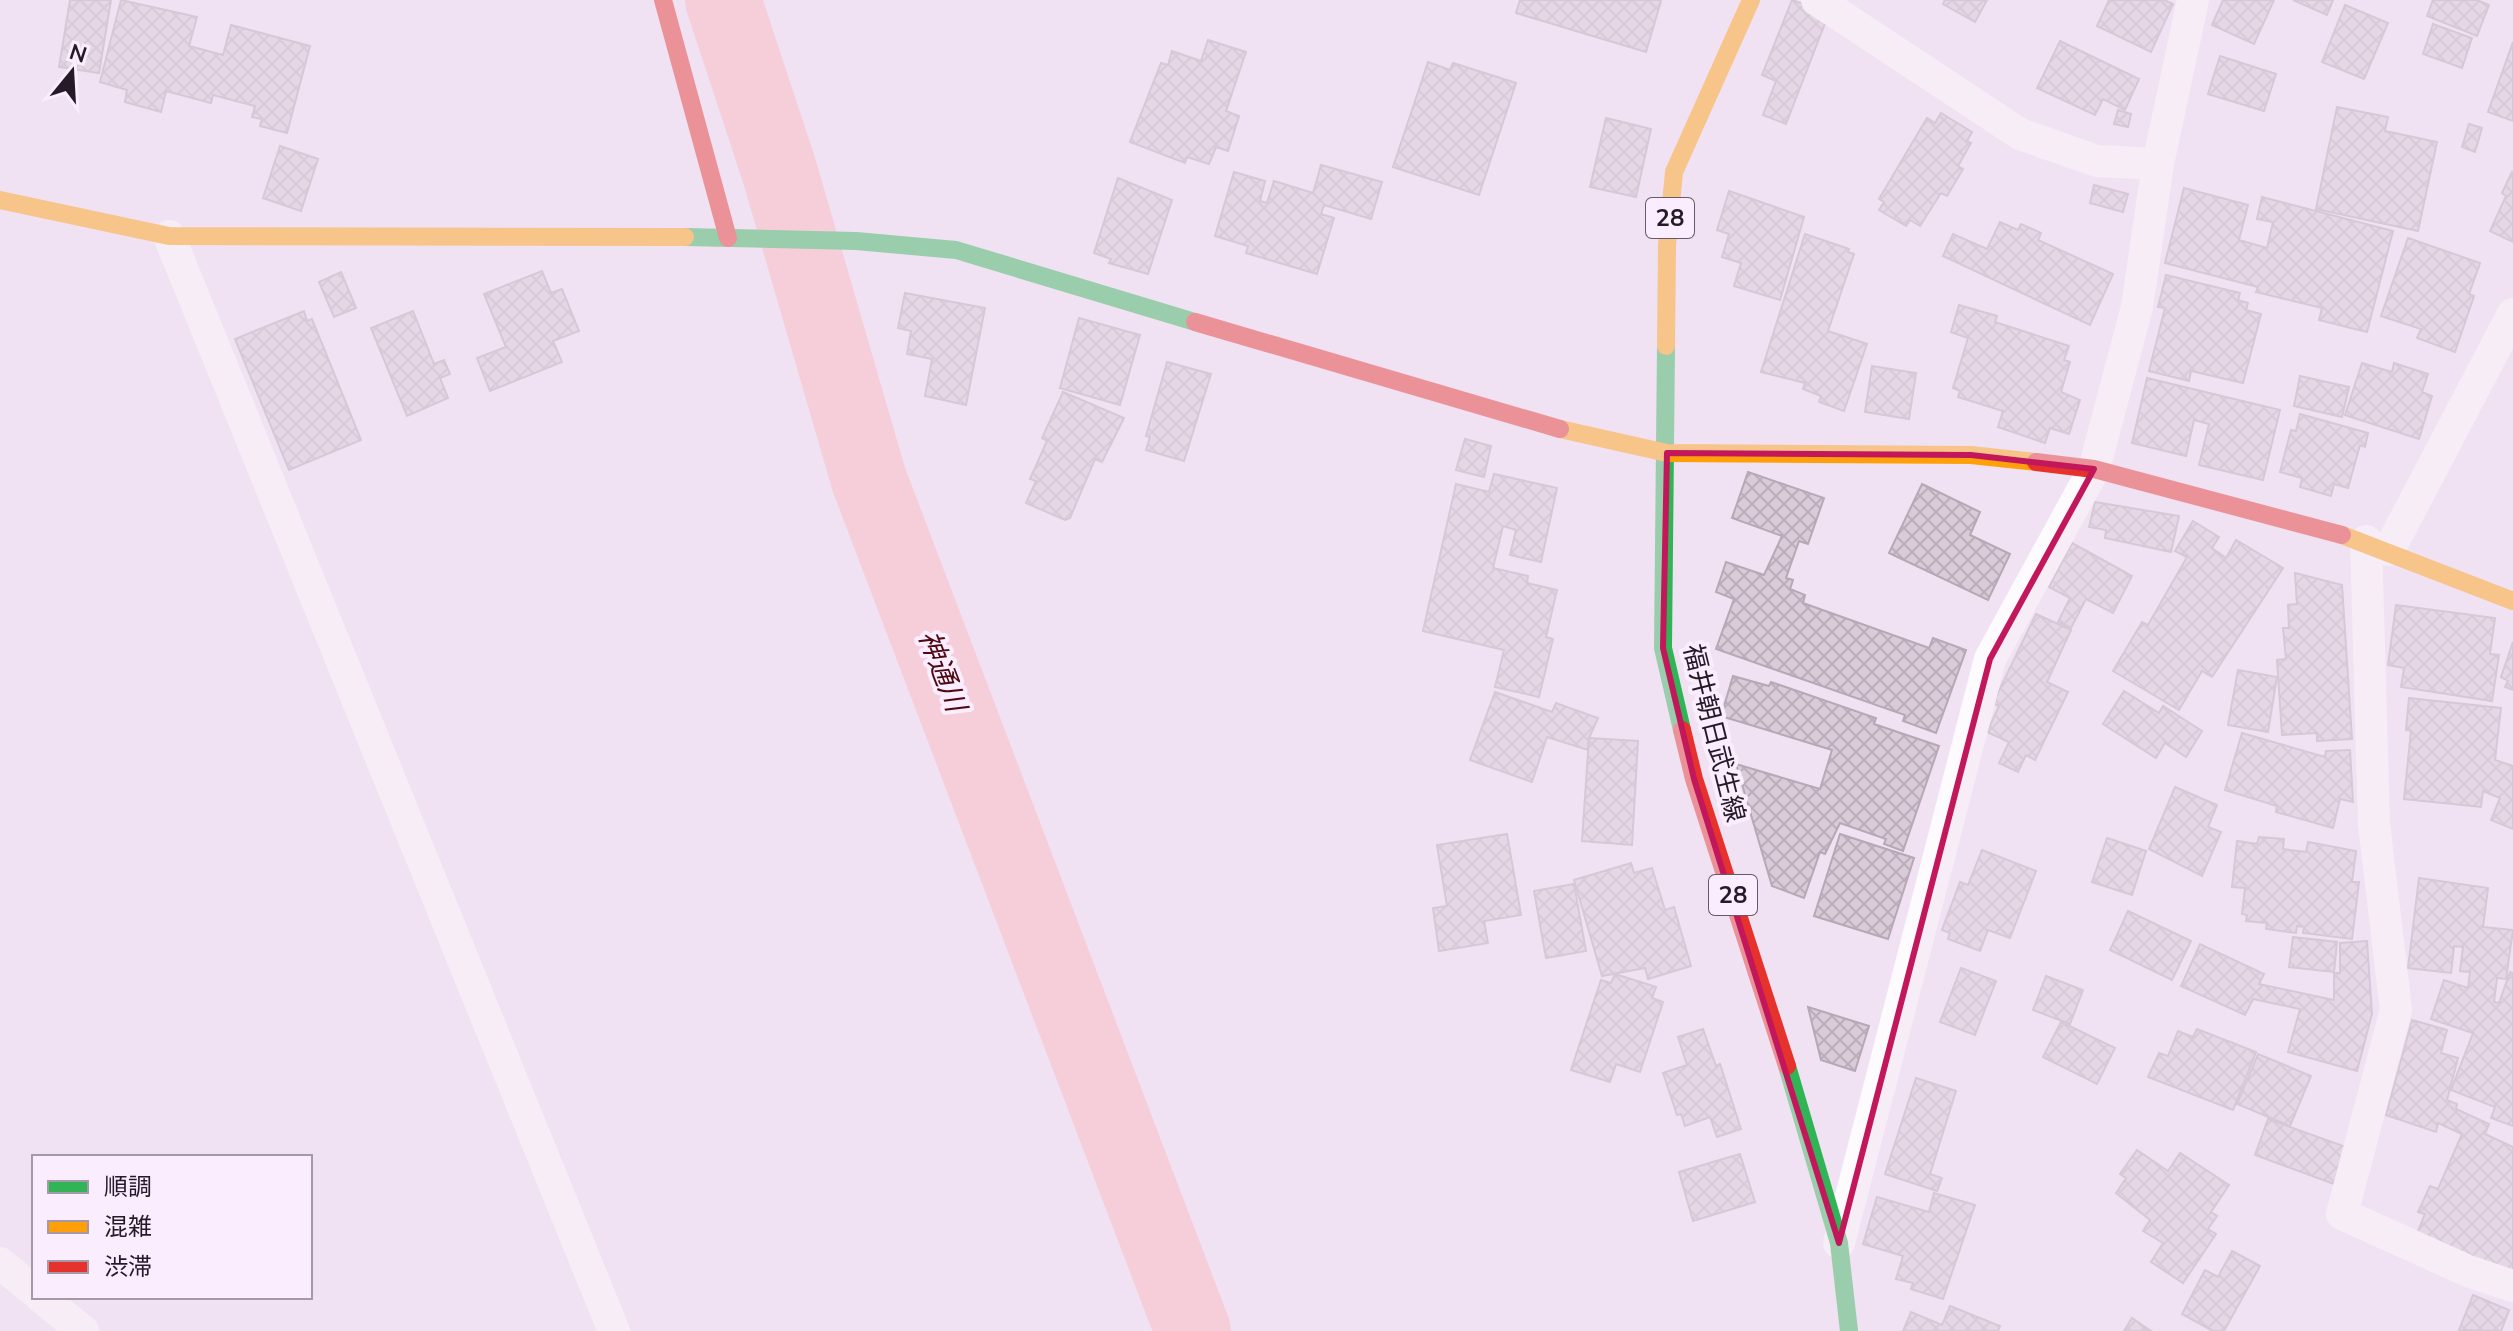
<svg xmlns="http://www.w3.org/2000/svg" width="2513" height="1331" viewBox="0 0 2513 1331" font-family="'Nunito Sans','Noto Sans JP',sans-serif">
	<style>
		.lines { fill: none; stroke-linecap: round; stroke-linejoin: round }
		.river { stroke: #fab5ba; stroke-width: 76 }
		.building { fill: url(#building-cross-hatch); stroke: #b6a8b5; stroke-width: 2 }
		.street { stroke: #fdfbfd; stroke-width: 32 }
		.fast { stroke: #30b455; stroke-width: 18 }
		.slow { stroke: #ff9f0a; stroke-width: 18 }
		.jam { stroke: #e5322d; stroke-width: 18 }
		.marked { fill: none; stroke: #c2185b; stroke-width: 6; stroke-linejoin: round }
		.labels { text-anchor: middle; dominant-baseline: central; stroke-width: 8; stroke-linejoin: round; paint-order: stroke }
		.shield { fill: #faedfd; stroke: #665968; stroke-width: 2 }
		.shield-label { font-size: 24px; font-weight: bold; fill: #261a28 }
		.street-label { font-size: 26px; fill: #261a28; stroke: #faedfd }
		.water-label { font-size: 28px; font-style: italic; fill: #4f0913; stroke: #faedfd }
	</style>
	<defs>
		<pattern id="building-cross-hatch" width="8" height="8" patternUnits="userSpaceOnUse" patternTransform="scale(2)"><rect width="8" height="8" fill="#dacbd9"/><path d="M0 0l8 8M0 8l8-8" fill="none" stroke="#bbaeba"/></pattern>
	</defs>
	<rect width="100%" height="100%" fill="#f0e2f3"/>
	<g class="lines">
		<!-- river -->
		<path class="river" d="M723,0L779,170L869,480L1193,1331"/>
	</g>
	<!-- building -->
	<g class="building">
		<path d="M70,0H111L99,73L59,67Z"/>
		<path d="M121,0L197,17L189,46L223,55L231,25L310,46L287,133L260,126L262,119L252,117L255,106L213,95L211,103L166,91L161,112L125,102L127,90L100,82Z"/>
		<path d="M1520,0H1659L1661,1L1646,52L1516,13Z"/>
		<path d="M1792,0L1829,13L1786,124L1763,115L1776,81L1762,75Z"/>
		<path d="M1945,0H1987L1975,22L1943,4Z"/>
		<path d="M2109,0H2164L2173,4L2151,52L2097,26Z"/>
		<path d="M2223,0H2274L2254,44L2212,25Z"/>
		<path d="M2293,0H2333L2327,15Z"/>
		<path d="M2433,0H2477L2489,5L2477,36L2427,16Z"/>
		<path d="M2345,5L2388,23L2364,79L2322,62Z"/>
		<path d="M2433,24L2472,38L2462,68L2423,54Z"/>
		<path d="M1208,40L1246,52L1226,111L1239,116L1228,151L1216,147L1209,164L1187,157L1185,163L1130,142L1161,63L1168,65L1172,51L1201,61Z"/>
		<path d="M2060,41L2139,79L2125,110L2103,99L2095,115L2037,88Z"/>
		<path d="M2513,42V121L2488,112Z"/>
		<path d="M2220,56L2276,74L2264,111L2208,94Z"/>
		<path d="M1428,62L1450,70L1453,63L1516,83L1479,195L1393,167Z"/>
		<path d="M2337,107L2388,117L2385,131L2437,142L2418,231L2316,209Z"/>
		<path d="M2118,110L2131,114L2128,127L2114,124Z"/>
		<path d="M1941,113L1972,132L1967,141L1971,143L1958,166L1963,169L1947,196L1941,193L1920,226L1910,220L1906,226L1879,210L1884,202L1879,199L1927,118L1935,123Z"/>
		<path d="M1606,118L1651,129L1636,197L1590,187Z"/>
		<path d="M2469,124L2482,128L2475,152L2462,147Z"/>
		<path d="M280,146L318,159L301,211L263,198Z"/>
		<path d="M1321,165L1382,182L1371,219L1324,205L1321,214L1334,218L1317,274L1246,253L1248,246L1215,236L1234,172L1265,181L1260,201L1267,203L1274,181L1313,193Z"/>
		<path d="M2512,172L2513,173V242L2490,231L2506,196L2502,193Z"/>
		<path d="M1118,178L1172,200L1148,274L1109,263L1111,259L1094,253Z"/>
		<path d="M2094,185L2128,194L2123,212L2090,203Z"/>
		<path d="M2184,188L2248,205L2239,240L2267,248L2273,222L2257,219L2262,197L2393,231L2367,332L2319,320L2322,308L2256,292L2258,287L2165,263Z"/>
		<path d="M1729,191L1804,217L1780,300L1734,286L1741,263L1722,257L1729,234L1717,230Z"/>
		<path d="M2000,222L2018,230L2021,224L2041,233L2038,240L2113,274L2090,325L1943,256L1953,234L1987,249Z"/>
		<path d="M1805,234L1849,249L1848,252L1854,254L1828,331L1867,344L1844,411L1819,402L1821,396L1803,389L1805,383L1761,372Z"/>
		<path d="M2408,238L2480,263L2469,294L2474,296L2455,352L2417,338L2421,329L2381,316Z"/>
		<path d="M542,271L551,293L562,289L579,331L553,341L562,362L490,391L477,358L506,347L484,294Z"/>
		<path d="M341,272L356,308L334,317L319,282Z"/>
		<path d="M2166,275L2240,293L2238,300L2248,303L2246,310L2261,314L2243,383L2191,371L2189,381L2149,371L2165,308L2158,307Z"/>
		<path d="M905,293L985,308L966,405L925,396L932,359L907,354L911,331L898,328Z"/>
		<path d="M1959,305L1997,316L1995,322L2069,346L2064,360L2070,362L2061,392L2080,400L2069,434L2050,428L2045,443L1998,427L2003,411L1958,397L1960,391L1953,388L1968,338L1951,332Z"/>
		<path d="M304,311L307,321L312,319L361,440L289,470L235,339Z"/>
		<path d="M413,311L434,364L444,360L450,374L440,378L448,398L407,416L371,328Z"/>
		<path d="M1079,318L1140,335L1120,405L1060,388Z"/>
		<path d="M1167,362L1211,374L1184,461L1146,450L1150,437L1146,436Z"/>
		<path d="M2362,363L2392,372L2394,363L2428,374L2422,392L2432,396L2419,439L2345,415Z"/>
		<path d="M1872,366L1916,373L1909,419L1865,412Z"/>
		<path d="M2300,376L2349,387L2342,417L2294,406Z"/>
		<path d="M2147,378L2280,410L2263,480L2199,465L2209,424L2194,420L2186,456L2132,443Z"/>
		<path d="M1063,392L1124,418L1102,462L1095,459L1070,518L1065,520L1026,503L1036,481L1030,479L1047,441L1042,438Z"/>
		<path d="M2300,414L2368,433L2365,447L2360,445L2348,488L2334,484L2331,496L2300,487L2302,478L2280,472L2291,430L2296,431Z"/>
		<path d="M1465,439L1491,446L1484,477L1456,470Z"/>
		<path d="M1748,472L1824,498L1808,544L1799,541L1786,578L1793,580L1790,589L1805,595L1803,603L1929,648L1933,638L1966,650L1936,733L1903,721L1905,715L1716,649L1734,599L1716,592L1726,562L1764,575L1782,536L1732,518Z"/>
		<path d="M1494,474L1557,488L1541,562L1510,555L1516,530L1503,526L1493,568L1528,576L1527,583L1557,590L1546,637L1553,639L1539,697L1495,687L1504,650L1423,631L1456,484L1489,492Z"/>
		<path d="M1922,484L1980,512L1970,535L2010,554L1988,600L1889,553Z"/>
		<path d="M2095,502L2179,516L2171,552L2105,538L2106,530L2089,527Z"/>
		<path d="M2193,521L2219,537L2212,548L2226,558L2236,540L2283,568L2212,677L2202,671L2179,710L2113,671L2142,622L2148,625L2187,557L2175,551Z"/>
		<path d="M2072,543L2132,576L2113,613L2086,599L2071,628L2058,622L2070,598L2049,587Z"/>
		<path d="M2295,573L2342,585L2352,739L2317,741V733L2282,735L2277,660L2286,659L2283,628H2289L2288,605L2297,604Z"/>
		<path d="M2396,605L2495,618L2490,654L2499,655L2492,701L2401,687L2404,668L2388,665Z"/>
		<path d="M2036,614L2071,630L2047,682L2068,692L2035,760L2026,755L2018,772L1999,763L2009,742L1987,732L1999,706L1993,703Z"/>
		<path d="M2513,642V690L2505,687L2508,681L2501,677Z"/>
		<path d="M2238,670L2277,677L2268,732L2228,725Z"/>
		<path d="M1733,676L1769,686L1771,682L1876,718L1874,724L1939,746L1903,851L1884,844L1886,839L1840,823L1825,854L1820,852L1804,898L1772,886L1736,764L1820,789L1832,750L1721,716Z"/>
		<path d="M2124,691L2159,713L2163,706L2202,731L2186,757L2165,743L2156,758L2103,724Z"/>
		<path d="M1495,692L1552,712L1556,703L1598,718L1589,738L1588,750L1547,737L1532,782L1470,760Z"/>
		<path d="M2409,698L2501,708L2495,760L2513,766V829L2491,820L2500,798L2483,791L2481,807L2404,799L2411,731L2406,730Z"/>
		<path d="M2242,733L2325,757L2326,751L2350,750L2353,802L2340,799L2333,828L2276,812L2277,806L2225,790Z"/>
		<path d="M1589,738L1638,741L1632,845L1582,841Z"/>
		<path d="M2175,787L2217,805L2208,827L2221,832L2202,876L2149,849Z"/>
		<path d="M1507,834L1521,915L1484,921L1488,943L1439,951L1433,908L1447,906L1437,845Z"/>
		<path d="M1840,834L1914,858L1888,939L1814,916Z"/>
		<path d="M2259,837L2284,839L2283,849L2306,852L2308,842L2356,851L2352,882H2359L2352,939L2303,933L2304,927L2297,926L2296,933L2266,929L2267,923L2246,921L2247,915L2242,914L2245,888L2232,887L2237,841L2257,844Z"/>
		<path d="M2107,838L2146,851L2132,895L2092,882Z"/>
		<path d="M1982,850L2036,871L2010,938L1988,930L1980,951L1948,939L1950,933L1942,930L1960,882L1968,885Z"/>
		<path d="M1631,863L1634,873L1652,868L1665,910L1674,907L1691,966L1648,979L1645,968L1602,976L1574,880Z"/>
		<path d="M2419,878L2488,888L2483,927L2513,930L2506,979L2497,978L2494,1002L2499,1003L2510,972L2513,973V1126L2491,1118L2495,1107L2451,1090L2473,1033L2431,1019L2444,980L2468,988L2470,972L2460,971L2463,947L2454,946L2451,973L2408,968Z"/>
		<path d="M1574,884L1586,951L1546,958L1534,891Z"/>
		<path d="M2128,911L2191,941L2172,980L2110,950Z"/>
		<path d="M2293,937L2337,942L2334,972L2289,967Z"/>
		<path d="M2367,941L2372,1014L2357,1071L2288,1052L2300,1009L2253,999L2245,1015L2181,986L2200,944L2264,974L2259,984L2334,1000V973H2340V943Z"/>
		<path d="M1961,968L1996,981L1975,1035L1940,1022Z"/>
		<path d="M1615,974L1656,987L1652,998L1663,1002L1640,1072L1616,1064L1610,1082L1571,1070L1601,980L1611,983Z"/>
		<path d="M2046,976L2083,990L2070,1024L2033,1010Z"/>
		<path d="M1808,1007L1869,1026L1855,1071L1821,1060Z"/>
		<path d="M2412,1020L2447,1030L2441,1053L2458,1058L2447,1100L2457,1104L2456,1109L2489,1124L2485,1134L2513,1147V1279L2416,1236L2425,1214L2418,1212L2430,1186L2438,1189L2462,1134L2438,1123L2436,1132L2386,1115Z"/>
		<path d="M2061,1022L2115,1048L2097,1084L2043,1057Z"/>
		<path d="M1703,1029L1716,1066L1720,1064L1741,1129L1717,1137L1710,1117L1685,1126L1681,1114L1677,1115L1663,1073L1687,1065L1678,1037Z"/>
		<path d="M2197,1029L2256,1052L2233,1110L2148,1077L2159,1053L2168,1056L2178,1031L2193,1037Z"/>
		<path d="M2258,1054L2311,1076L2290,1126L2237,1104Z"/>
		<path d="M1916,1078L1956,1091L1930,1174L1942,1178L1937,1191L1885,1174Z"/>
		<path d="M2268,1119L2346,1147L2334,1184L2255,1155Z"/>
		<path d="M2137,1150L2168,1171L2180,1153L2229,1185L2211,1212L2217,1216L2208,1229L2216,1234L2183,1283L2151,1262L2163,1243L2143,1231L2150,1220L2116,1193L2126,1178L2120,1174Z"/>
		<path d="M1740,1154L1755,1202L1693,1221L1679,1172Z"/>
		<path d="M1934,1193L1975,1205L1943,1299L1911,1289L1913,1283L1896,1279L1903,1256L1863,1244L1877,1197L1929,1212Z"/>
		<path d="M2232,1251L2260,1266L2224,1331H2213L2182,1314L2205,1270L2218,1277Z"/>
		<path d="M2473,1295L2509,1310L2501,1331L2459,1330Z"/>
		<path d="M1950,1306L2000,1326L1998,1331H1903L1911,1312L1942,1325Z"/>
		<path d="M2132,1318L2151,1331H2124Z"/>
	</g>
	<g class="lines">
		<!-- street -->
		<g class="street">
			<path d="M1817,0L2020,134L2097,161L2158,164"/>
			<path d="M169,236L614,1331"/>
			<path d="M2366,541L2374,824L2396,1010L2342,1214L2468,1271L2513,1286"/>
			<path d="M2389,550L2513,314"/>
			<path d="M1839,1243L1990,659L2094,469L2137,307L2158,164L2193,0"/>
			<path d="M0,1263L34,1291"/>
			<path d="M41,1297L83,1331"/>
		</g>
		<!-- fast -->
		<g class="fast">
			<path d="M685,237L856,241L956,250L1195,322"/>
			<path d="M1666,346L1663,648L1682,730"/>
			<path d="M1787,1066L1839,1243L1849,1331"/>
		</g>
		<!-- slow -->
		<g class="slow">
			<path d="M0,200L169,236L685,237"/>
			<path d="M1666,346L1667,245L1674,172L1751,0"/>
			<path d="M1560,429L1667,453L1971,455L2036,462"/>
			<path d="M2342,535L2513,601"/>
		</g>
		<!-- jam -->
		<g class="jam">
			<path d="M663,0L728,238"/>
			<path d="M1195,322L1560,429"/>
			<path d="M2036,462L2094,469L2342,535"/>
			<path d="M1682,730L1694,779L1787,1066"/>
		</g>
	</g>
	<!-- marked area -->
	<path d="M0 0H2513V1331H0ZM1667,453L1971,455L2094,469L1990,659L1839,1243L1694,779L1663,648Z" fill="#f0e2f3" fill-opacity=".55" fill-rule="evenodd"/>
	<path class="marked" d="M1667,453L1971,455L2094,469L1990,659L1839,1243L1694,779L1663,648Z"/>
	<g class="labels">
		<!-- shield labels -->
		<g class="shield">
			<rect x="1646" y="198" width="48" height="40" rx="6"/>
			<rect x="1709" y="875" width="48" height="40" rx="6"/>
		</g>
		<g class="shield-label">
			<text x="1670" y="218">28</text>
			<text x="1733" y="895">28</text>
		</g>
		<!-- street labels -->
		<g class="street-label">
			<text transform="translate(1714 733) rotate(76)">福井朝日武生線</text>
		</g>
		<!-- water labels -->
		<g class="water-label">
			<text transform="translate(942 671) rotate(69)">神通川</text>
		</g>
	</g>
	<!-- legend -->
	<rect x="32" y="1155" width="280" height="144" fill="#faedfd" stroke="#a599a8" stroke-width="2"/>
	<rect x="48" y="1181" width="40" height="12" fill="#30b455" stroke="#a599a8" stroke-width="2"/>
	<text x="104" y="1195" font-size="24" fill="#261a28">順調</text>
	<rect x="48" y="1221" width="40" height="12" fill="#ff9f0a" stroke="#a599a8" stroke-width="2"/>
	<text x="104" y="1235" font-size="24" fill="#261a28">混雑</text>
	<rect x="48" y="1261" width="40" height="12" fill="#e5322d" stroke="#a599a8" stroke-width="2"/>
	<text x="104" y="1275" font-size="24" fill="#261a28">渋滞</text>
	<!-- north arrow -->
	<g transform="translate(72 72) rotate(18)" stroke="#faedfd" stroke-width="6" paint-order="stroke">
	<path d="M0-6L14 30L0 20L-14 30Z" fill="#261a28"/>
	<text y="-12" font-size="22" font-weight="bold" text-anchor="middle" fill="#261a28">N</text>
	</g>
</svg>
